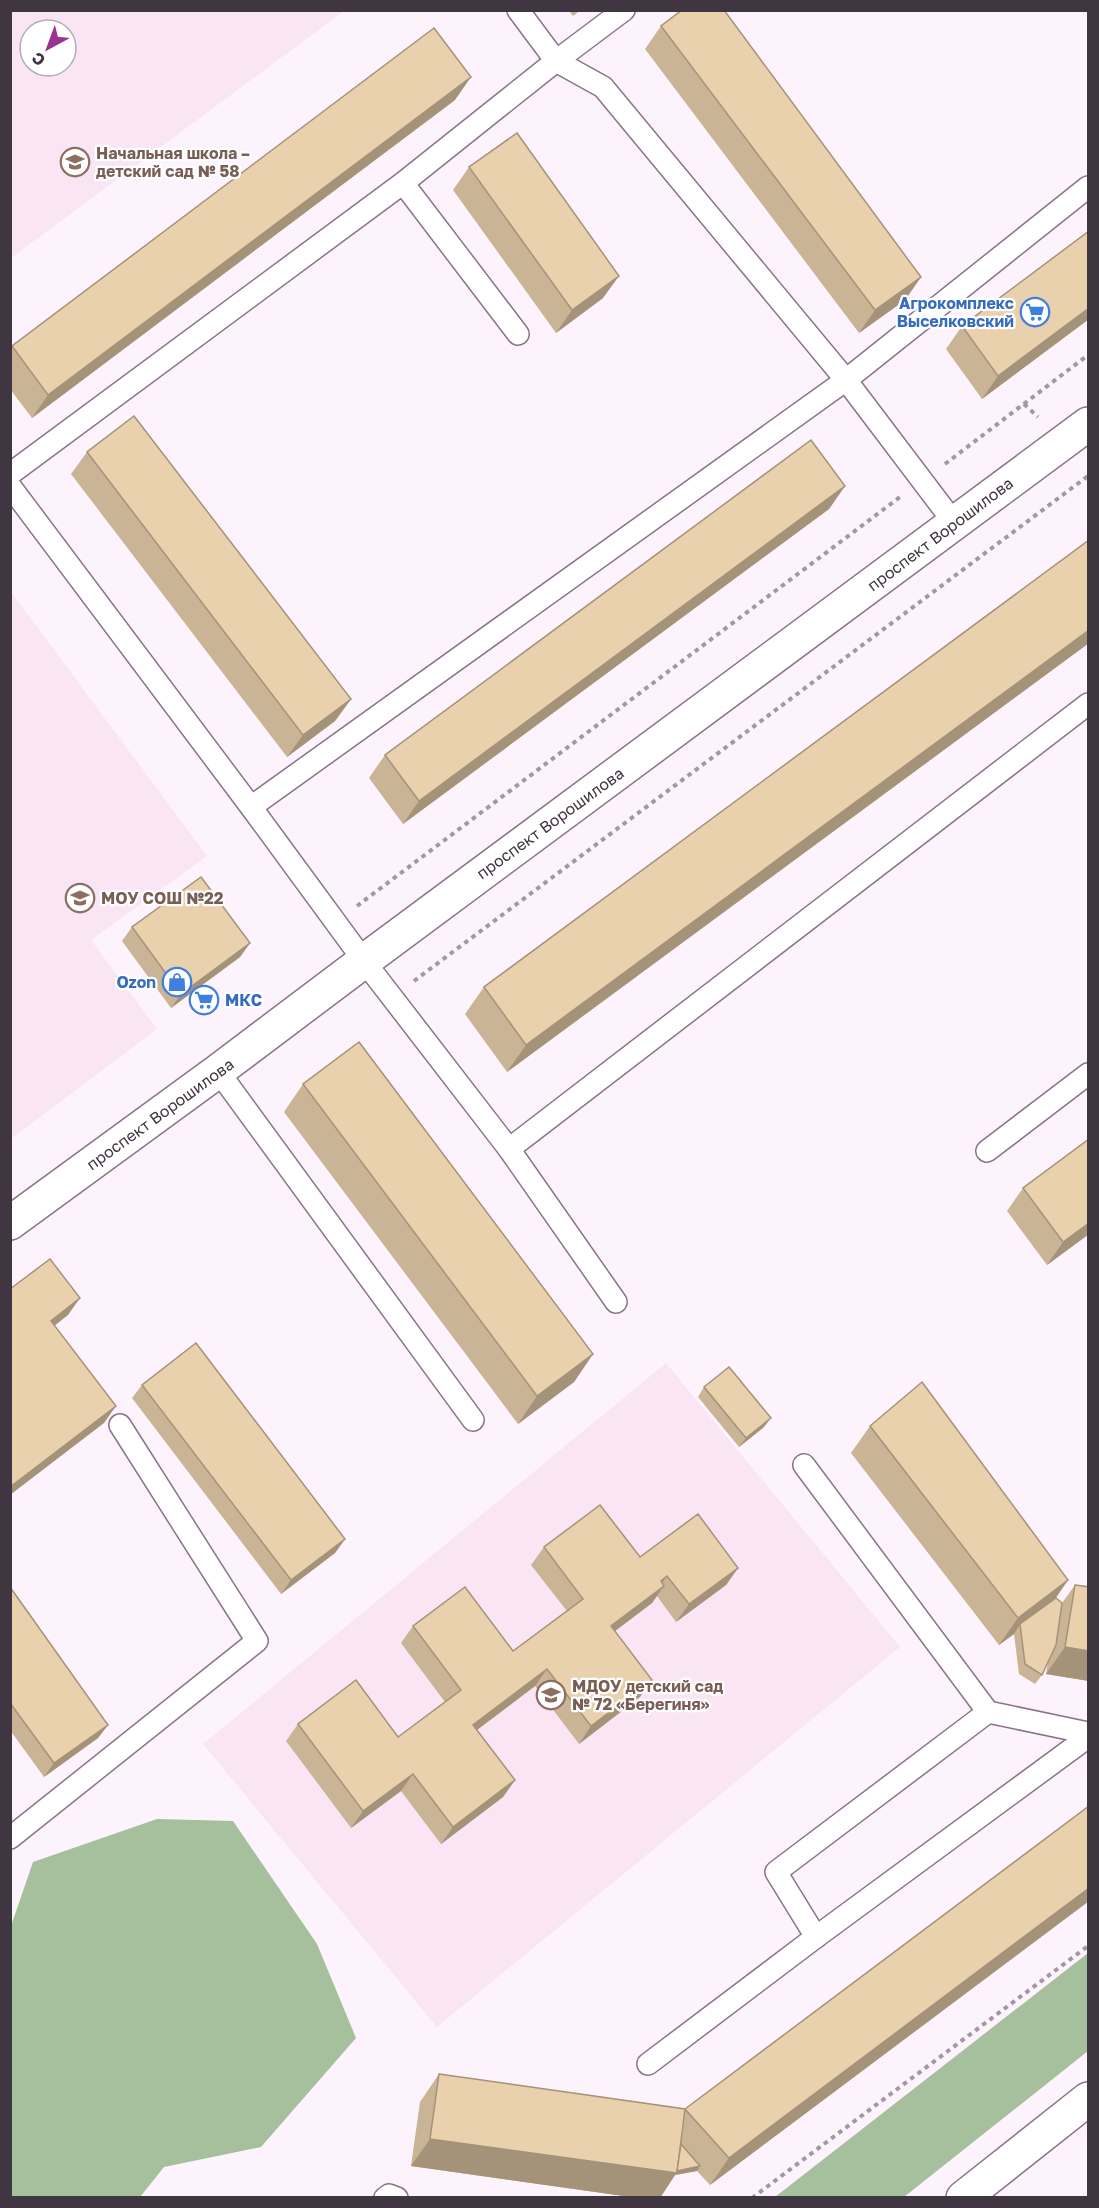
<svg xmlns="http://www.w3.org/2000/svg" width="1099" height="2208" viewBox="0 0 1099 2208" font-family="'Golos Text',sans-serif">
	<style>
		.education { fill: #fae5f5; fill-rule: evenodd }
		.forest { fill: #a6bf9c }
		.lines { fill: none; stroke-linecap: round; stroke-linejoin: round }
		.service-casing { stroke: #8a738b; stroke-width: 24 }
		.tertiary-casing { stroke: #8a738b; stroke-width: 36 }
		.secondary-casing { stroke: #8a738b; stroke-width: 36 }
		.path { stroke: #a298a2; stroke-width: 4; stroke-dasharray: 4.5 4.5; stroke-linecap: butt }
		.service { stroke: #fff; stroke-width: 21 }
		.tertiary { stroke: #fff; stroke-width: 33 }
		.secondary { stroke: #fff; stroke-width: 33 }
		.wall { fill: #c9b495 }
		.shaded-wall { fill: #a49279 }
		.building { fill: #ead1ad; stroke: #a49279; stroke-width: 1.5 }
		.labels { text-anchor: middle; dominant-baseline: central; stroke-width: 4.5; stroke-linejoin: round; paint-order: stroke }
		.education-label { font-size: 16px; font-weight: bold; fill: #785e54; stroke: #fff; text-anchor: start }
		.shop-label { font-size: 16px; font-weight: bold; fill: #366cbe; stroke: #fff; text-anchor: end }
		.street-label { font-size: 16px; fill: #403641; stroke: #fff }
	</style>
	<rect width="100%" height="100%" fill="#fdf3fd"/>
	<!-- education -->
	<g class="education">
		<path d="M11,10H344V11L11,258ZM30,30H66V66H30Z"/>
		<path d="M11,592L207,856L91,940L157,1029L11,1139Z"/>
		<path d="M666,1363L900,1647L437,2027L203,1744Z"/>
	</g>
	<!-- forest -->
	<g class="forest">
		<path d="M157,1819L233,1821L317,1944L356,2038L261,2147L164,2167L140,2197H11V1926L33,1862Z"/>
		<path d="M1088,1953V2051L904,2197H775Z"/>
	</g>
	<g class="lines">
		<!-- service casing -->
		<g class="service-casing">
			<g id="service">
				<path d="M624,10L556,61L603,87L846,380L955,524"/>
				<path d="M403,183L518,334"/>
				<path d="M10,474L403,183L556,61L518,10"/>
				<path d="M10,486L251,807L364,961L509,1149L616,1302"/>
				<path d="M251,807L846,380L1088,187"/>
				<path d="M218,1071L473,1420"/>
				<path d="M509,1149L1088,704"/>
				<path d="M987,1151L1088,1074"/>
				<path d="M804,1465L988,1712L1088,1733"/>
				<path d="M10,1838L257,1641L120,1425"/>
				<path d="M816,1937L776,1872L988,1712"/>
				<path d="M648,2064L816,1937L1088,1737"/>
				<path d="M385,2198L389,2195L397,2198"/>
			</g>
		</g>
		<!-- tertiary casing -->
		<g class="tertiary-casing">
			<path id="tertiary" d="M10,1223L218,1071L364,961L1088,424"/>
		</g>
		<!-- secondary casing -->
		<g class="secondary-casing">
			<path id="secondary" d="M963,2198L1088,2099"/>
		</g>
		<!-- path -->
		<g class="path">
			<path d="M1024,404L1038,417"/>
			<path d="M945,464L1088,355"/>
			<path d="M357,906L900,497"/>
			<path d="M414,981L1088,476"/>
			<path d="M752,2198L1088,1946"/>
		</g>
		<!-- service -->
		<use href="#service" class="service"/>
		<!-- tertiary -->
		<use href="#tertiary" class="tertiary"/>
		<!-- secondary -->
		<use href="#secondary" class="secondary"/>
	</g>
	<!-- wall -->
	<g class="wall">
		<path d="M568,10H581L573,16Z"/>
		<path d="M661,26L921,277L905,300L859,333L645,49Z"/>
		<path d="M455,100L32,418L10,389V348L12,346Z"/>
		<path d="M469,167L603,298L556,333L453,190Z"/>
		<path d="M1089,231V319L982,399L946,349L962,326Z"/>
		<path d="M87,452L351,699L335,721L287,757L71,474Z"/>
		<path d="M845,486L829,509L403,824L369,778L385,755Z"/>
		<path d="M1089,540V643L507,1072L465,1014L484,987Z"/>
		<path d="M132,927L250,943L240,957L171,1008L122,941Z"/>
		<path d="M303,1084L593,1354L574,1382L518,1424L284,1112Z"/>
		<path d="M1089,1139V1234L1047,1265L1007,1211L1023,1188Z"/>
		<path d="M142,1385L345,1539L335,1553L281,1594L132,1398Z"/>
		<path d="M704,1387L764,1427L739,1447L698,1397Z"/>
		<path d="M870,1426L1068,1580L1056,1598L1062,1603L1075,1585L1089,1587V1681L1046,1674L1048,1661L1042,1675L1035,1684L1019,1674L1014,1634L999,1645L851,1453Z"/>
		<path d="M544,1547L738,1568L726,1585L676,1622L657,1596L652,1603L615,1631L640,1697L579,1744L535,1686L477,1730L515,1780L503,1797L441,1844L401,1791L351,1828L286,1741L298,1724L398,1737L445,1702L401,1643L413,1626L513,1651L567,1611L531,1565Z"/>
		<path d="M10,1587L108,1725L98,1738L44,1777L10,1730Z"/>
		<path d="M1089,1806V1901L710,2185L697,2171L675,2175L660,2198H638L411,2166L420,2102L439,2074L685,2109Z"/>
	</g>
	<!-- shaded-wall -->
	<g class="shaded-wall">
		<path d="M471,77L455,100L32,418L48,395Z"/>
		<path d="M619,276L603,298L556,333L572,310Z"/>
		<path d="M921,277L905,300L859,333L875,310Z"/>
		<path d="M1089,308V319L982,399L998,376Z"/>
		<path d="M845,486L829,509L403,824L419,801Z"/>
		<path d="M1089,630V643L507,1072L526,1045Z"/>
		<path d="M351,699L335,721L287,757L303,735Z"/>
		<path d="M250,943L240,957L171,1008L181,994Z"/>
		<path d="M1089,1223V1234L1047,1265L1063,1242Z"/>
		<path d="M80,1298L68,1315L39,1338L51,1321Z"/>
		<path d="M593,1354L574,1382L518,1424L537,1396Z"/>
		<path d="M116,1406L104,1423L10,1495V1487Z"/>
		<path d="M771,1418L764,1427L739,1447L746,1438Z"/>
		<path d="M345,1539L335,1553L281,1594L291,1580Z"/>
		<path d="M738,1568L726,1585L676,1622L689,1604Z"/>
		<path d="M667,1576L656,1592L664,1586L652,1603L599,1643L611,1626Z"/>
		<path d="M1068,1580L1049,1607L1020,1624L1014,1634L999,1645L1018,1618Z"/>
		<path d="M1065,1647L1089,1651V1681L1046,1674Z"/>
		<path d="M547,1669L535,1686L461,1742L473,1725Z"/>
		<path d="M652,1680L640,1697L579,1744L591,1726Z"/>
		<path d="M108,1725L98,1738L44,1777L54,1763Z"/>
		<path d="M413,1774L401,1791L351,1828L363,1811Z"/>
		<path d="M515,1780L503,1797L441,1844L453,1827Z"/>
		<path d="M1089,1888V1901L710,2185L729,2158Z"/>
		<path d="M430,2139L700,2166L697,2171L675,2175L660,2198H638L411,2166Z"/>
	</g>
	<!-- building -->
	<g class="building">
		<path d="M682,10H724L921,277L875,310L661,26Z"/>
		<path d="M434,28L471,77L48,395L12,346Z"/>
		<path d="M517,133L619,276L572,310L469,167Z"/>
		<path d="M1089,231V308L998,376L962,326Z"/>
		<path d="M134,416L351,699L303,735L87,452Z"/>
		<path d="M811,440L845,486L419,801L385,755Z"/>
		<path d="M1089,540V630L526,1045L484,987Z"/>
		<path d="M201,877L250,943L181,994L132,927Z"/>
		<path d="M359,1042L593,1354L537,1396L303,1084Z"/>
		<path d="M1089,1139V1223L1063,1242L1023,1188Z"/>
		<path d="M50,1259L80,1298L51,1321L116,1406L10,1487V1289Z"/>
		<path d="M196,1343L345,1539L291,1580L142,1385Z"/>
		<path d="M729,1367L771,1418L746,1438L704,1387Z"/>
		<path d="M922,1382L1068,1580L1018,1618L870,1426Z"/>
		<path d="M600,1505L640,1557L698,1514L738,1568L689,1604L667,1576L661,1581L664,1586L611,1626L652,1680L591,1726L547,1669L473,1725L515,1780L453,1827L413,1774L363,1811L298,1724L356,1680L398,1737L461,1690L413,1626L465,1587L513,1651L583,1599L544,1547Z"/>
		<path d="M1075,1585L1089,1587V1651L1065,1647Z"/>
		<path d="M10,1587L108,1725L54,1763L10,1703Z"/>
		<path d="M1056,1598L1062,1603L1056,1645L1042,1675L1025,1664L1020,1624Z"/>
		<path d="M1089,1806V1888L729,2158L685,2109Z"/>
		<path d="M439,2074L685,2109L677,2173L430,2139Z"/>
		<path d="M681,2144L700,2166L677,2171Z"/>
	</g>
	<!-- icons -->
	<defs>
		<g id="school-ring" transform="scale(1.5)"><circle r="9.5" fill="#fff" stroke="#8d6e63" stroke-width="1.5"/><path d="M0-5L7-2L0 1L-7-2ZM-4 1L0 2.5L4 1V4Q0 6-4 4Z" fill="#8d6e63"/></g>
		<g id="supermarket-ring" transform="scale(1.5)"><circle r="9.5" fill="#fff" stroke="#3f7fe0" stroke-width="1.5"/><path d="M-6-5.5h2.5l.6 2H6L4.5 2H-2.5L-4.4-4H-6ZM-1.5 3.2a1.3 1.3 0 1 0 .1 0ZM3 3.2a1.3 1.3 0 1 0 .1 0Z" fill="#3f7fe0"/></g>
		<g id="shop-ring" transform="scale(1.5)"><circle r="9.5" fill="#fff" stroke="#3f7fe0" stroke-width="1.5"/><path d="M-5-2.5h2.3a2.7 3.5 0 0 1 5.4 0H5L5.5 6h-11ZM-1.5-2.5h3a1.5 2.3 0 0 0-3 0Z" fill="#3f7fe0"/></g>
	</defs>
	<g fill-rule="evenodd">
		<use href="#school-ring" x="75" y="162"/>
		<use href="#supermarket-ring" x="1035" y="312"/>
		<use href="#school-ring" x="80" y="898"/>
		<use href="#shop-ring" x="177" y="982"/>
		<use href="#supermarket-ring" x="204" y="1000"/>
		<use href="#school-ring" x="551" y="1695"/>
	</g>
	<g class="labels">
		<!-- education labels -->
		<g class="education-label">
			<text x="96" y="153">Начальная школа –<tspan x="96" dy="18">детский сад № 58</tspan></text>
			<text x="101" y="898">МОУ СОШ №22</text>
			<text x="572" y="1686">МДОУ детский сад<tspan x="572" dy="18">№ 72 «Берегиня»</tspan></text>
		</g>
		<!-- shop labels -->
		<g class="shop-label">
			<text x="1014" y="303">Агрокомплекс<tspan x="1014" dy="18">Выселковский</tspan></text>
			<text x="156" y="982">Ozon</text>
			<text x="225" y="1000" text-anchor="start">МКС</text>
		</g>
		<!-- street labels -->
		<g class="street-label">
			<text transform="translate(940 534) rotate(-37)">проспект Ворошилова</text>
			<text transform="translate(550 823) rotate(-36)">проспект Ворошилова</text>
			<text transform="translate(160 1114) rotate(-36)">проспект Ворошилова</text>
		</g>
	</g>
	<!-- border -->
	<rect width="1099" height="2208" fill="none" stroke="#403641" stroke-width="24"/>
	<!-- north arrow -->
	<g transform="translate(48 48) rotate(221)"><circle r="28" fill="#ffffff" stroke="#b3afb3" stroke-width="1.5"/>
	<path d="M0-4.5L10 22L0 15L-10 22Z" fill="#9d3192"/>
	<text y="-9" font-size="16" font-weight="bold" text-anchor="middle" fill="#403641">С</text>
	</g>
</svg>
